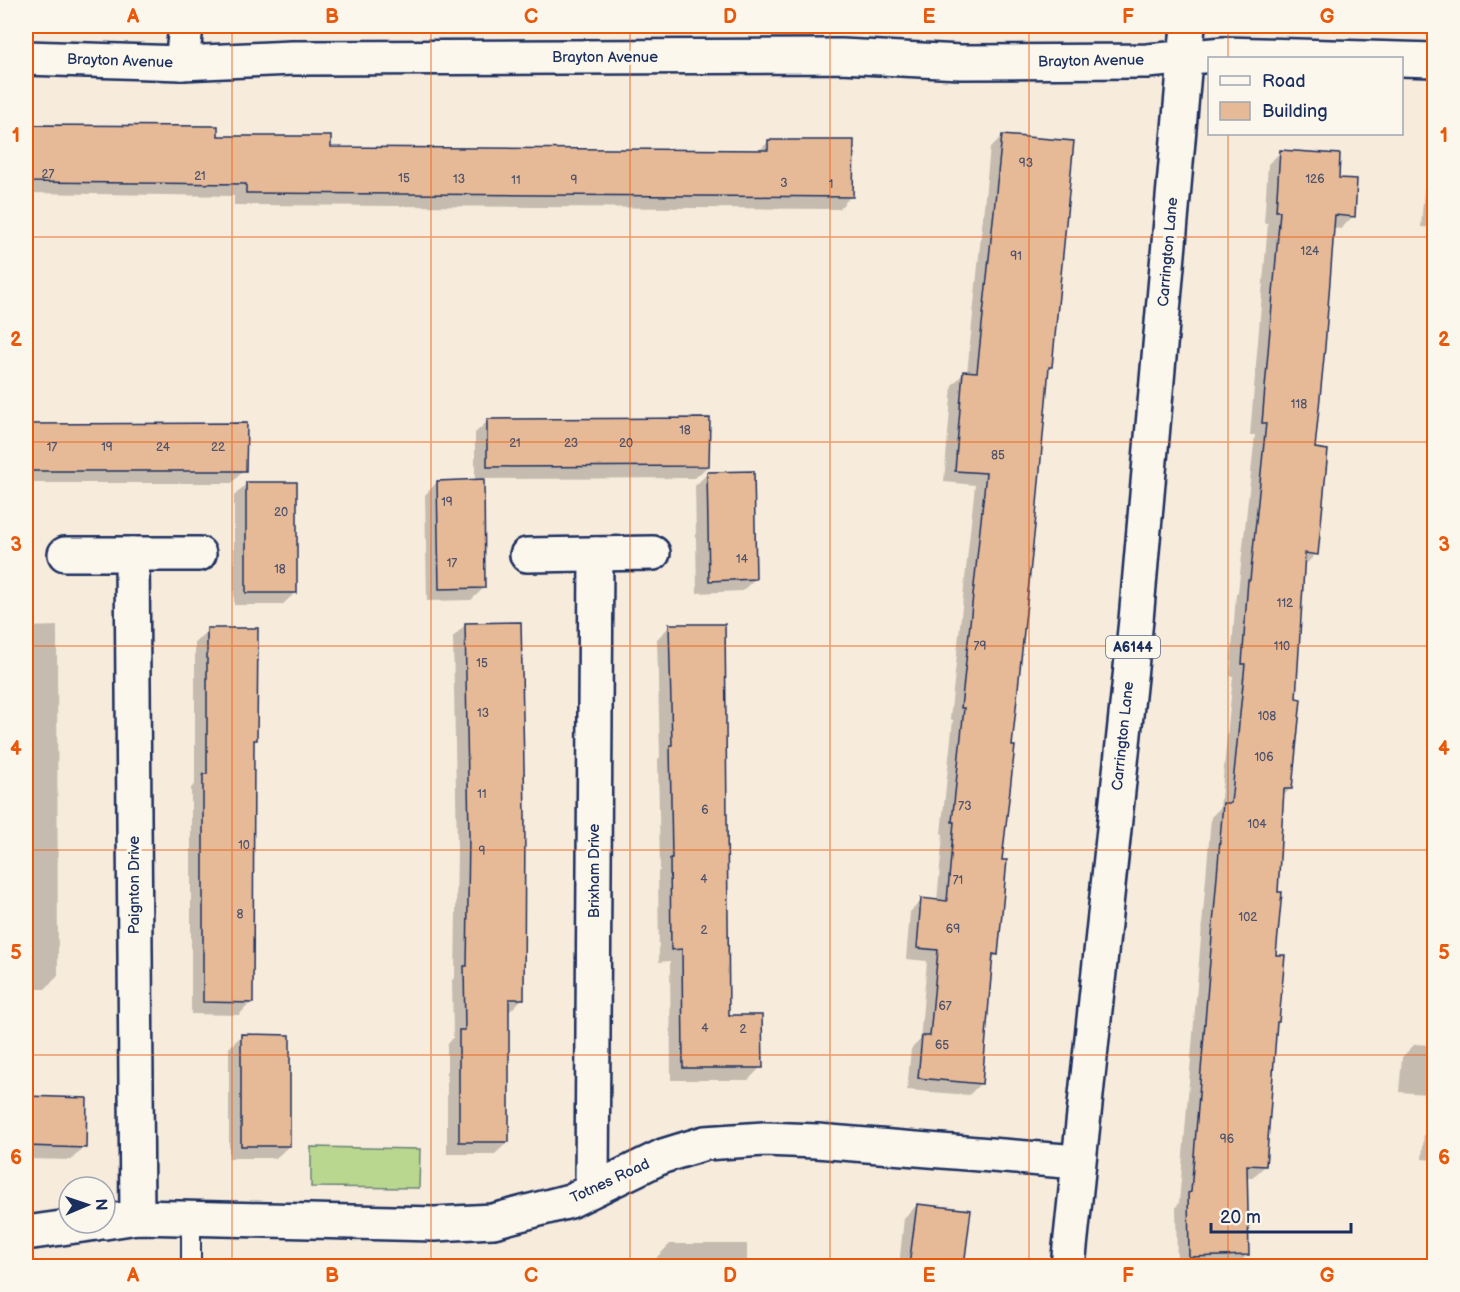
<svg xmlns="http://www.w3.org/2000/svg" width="1460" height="1292" viewBox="0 0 1460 1292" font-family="'Balsamiq Sans',sans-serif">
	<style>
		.green { fill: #bad78f; stroke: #6a8376; stroke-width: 1.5 }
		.shadow { fill: #0003 }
		.building { fill: #e7ba97; stroke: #1b2f5e; stroke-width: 1.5 }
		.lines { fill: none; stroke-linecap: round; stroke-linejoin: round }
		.lane-casing { stroke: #1b2f5e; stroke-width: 22 }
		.street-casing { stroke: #1b2f5e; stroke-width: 38 }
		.primary-casing { stroke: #1b2f5e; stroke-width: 38 }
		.lane { stroke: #fbf7ec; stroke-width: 18 }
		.street { stroke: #fbf7ec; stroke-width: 33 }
		.primary { stroke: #fbf7ec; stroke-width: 33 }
		.grid { fill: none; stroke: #e8590c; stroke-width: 1.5; stroke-opacity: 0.55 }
		.labels { text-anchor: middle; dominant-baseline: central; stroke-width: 6; stroke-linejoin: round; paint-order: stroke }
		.number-label { font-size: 12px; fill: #4e526c }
		.shield { fill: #fbf7ec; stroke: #5e6b89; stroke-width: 1.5 }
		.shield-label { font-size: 14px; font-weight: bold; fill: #1b2f5e }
		.street-label { font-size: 15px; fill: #1b2f5e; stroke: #fbf7ec }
		.neatline { fill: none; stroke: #e8590c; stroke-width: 2 }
		.grid-label { font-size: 20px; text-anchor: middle; font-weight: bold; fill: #e8590c }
	</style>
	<rect width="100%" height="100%" fill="#f7ebdb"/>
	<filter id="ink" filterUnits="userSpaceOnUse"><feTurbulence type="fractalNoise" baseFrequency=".0167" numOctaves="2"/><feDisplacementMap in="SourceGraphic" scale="12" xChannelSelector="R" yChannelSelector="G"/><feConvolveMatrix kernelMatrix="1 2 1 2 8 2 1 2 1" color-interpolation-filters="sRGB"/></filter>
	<g filter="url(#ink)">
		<!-- green -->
		<path class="green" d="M311,1147L420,1149L419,1188L311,1187Z"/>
		<!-- shadow -->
		<g class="shadow">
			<path d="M26,127L217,128V137L329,149L758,152L769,141L851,196L839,209L234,205V196L26,193Z"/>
			<path d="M1002,136L1051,367L1047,370L1000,861L997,954L991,960L981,1083L969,1095L907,1090L911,1049L920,1040L927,961L906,959L910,912L922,900L937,901L943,834L941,833L953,720L950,719L975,485L944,482L952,385L964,373H967L990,148Z"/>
			<path d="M1281,152L1337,179L1353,216L1341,229L1333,228L1314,450L1316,554L1303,567L1290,789L1282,797L1274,956L1276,1023L1265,1166L1252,1178H1246L1248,1254L1240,1263V1266H1177L1176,1207L1179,1203L1211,817L1220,808L1233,676H1230L1236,594L1238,592L1255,435H1250L1268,223H1264L1268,164Z"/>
			<path d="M1434,178V228L1421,227L1424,189Z"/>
			<path d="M488,421L708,466L695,478L482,479L484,588L471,600L427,601L425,495L437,482L475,481V433Z"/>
			<path d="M245,424L244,470L232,483H26V425Z"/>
			<path d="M708,473L755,579L742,591L697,593L695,486Z"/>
			<path d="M247,483L295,593L282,605H234V496Z"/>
			<path d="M465,625L523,998L510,1011H508V1142L495,1154H447V1045L453,1038L452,980L455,977L457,848L453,637Z"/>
			<path d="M57,626L58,976L45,989H26V627Z"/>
			<path d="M670,626L728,1016L761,1067L748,1080H671L670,961L659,962L658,872L660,870L658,759L660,757L657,639Z"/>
			<path d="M208,630L255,739L252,742L251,1002L239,1015L191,1014V788L195,784V642Z"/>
			<path d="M241,1036L289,1146L276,1158H229V1048Z"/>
			<path d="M1434,1038V1160L1422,1159L1427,1094L1399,1092L1402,1057L1415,1044L1432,1045Z"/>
			<path d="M26,1097L85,1099L84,1147L71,1160L26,1159Z"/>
			<path d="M917,1205L969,1212L963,1266H899L904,1218Z"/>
			<path d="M670,1244H747V1266H657V1257Z"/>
		</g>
		<!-- building -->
		<g class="building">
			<path d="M26,125L218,126V136H331V147L768,150V140H854L853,197L246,193V184L26,182Z"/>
			<path d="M1002,135L1074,141L1052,367H1049L1036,516L1012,746H1015L1002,860H1007L998,955L993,954L982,1084L918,1078L922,1036H930L938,950L917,948L921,898L947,901L954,822H952L964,708H961L986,473L955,471L963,371L977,372Z"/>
			<path d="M1280,150L1340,154L1339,178L1357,179L1355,217L1335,215L1325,347L1315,448L1328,450L1318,555L1305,553L1296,698L1301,699L1292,789H1284L1278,892H1282L1276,955H1285L1279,1022H1277L1266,1166L1247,1165L1249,1255L1189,1257L1188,1193L1191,1192L1223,803H1231L1245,664H1242L1248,580H1250L1266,423H1262L1280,211H1276Z"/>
			<path d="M710,418L709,466L487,467V419Z"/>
			<path d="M247,423L246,471H26V424Z"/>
			<path d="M754,471L756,579L709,581L707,472Z"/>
			<path d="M484,479L485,588L439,589L437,481Z"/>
			<rect x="246" y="482" width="51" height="111"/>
			<path d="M521,622L525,814L524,999H509V1142H459V1030H465L464,966H467L469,835L465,623Z"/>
			<path d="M669,624H725L729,1015H762L763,1068H683L682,949L671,950L670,858H672L670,745H672Z"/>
			<path d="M207,628H258L257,740H254L253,1003L203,1002V774H207Z"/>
			<path d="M241,1034L290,1035V1146H241Z"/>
			<path d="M26,1096L87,1098L86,1148L26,1146Z"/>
			<path d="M917,1204L971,1210L964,1266H909Z"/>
		</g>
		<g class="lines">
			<!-- lane casing -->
			<g class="lane-casing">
				<path id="lane" d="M191,1220V1266"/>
			</g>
			<!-- street casing -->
			<g class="street-casing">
				<g id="street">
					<path d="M26,58L182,63L292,58L841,56L961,62L1147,61L1224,54L1434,60"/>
					<path d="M182,63L186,26"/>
					<path d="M65,554H199"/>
					<path d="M132,554L137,1217"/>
					<path d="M527,555L653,553"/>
					<path d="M592,1189L596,554"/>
					<path d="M105,1222L137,1217L435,1224L493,1221L570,1201L663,1156L705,1143L764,1139L817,1141L1078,1162"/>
					<path d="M26,1233L97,1223"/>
				</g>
			</g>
			<!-- primary casing -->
			<g class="primary-casing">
				<path id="primary" d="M1068,1266L1136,620L1188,26"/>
			</g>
			<!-- lane -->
			<use href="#lane" class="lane"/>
			<!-- street -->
			<use href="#street" class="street"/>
			<!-- primary -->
			<use href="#primary" class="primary"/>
		</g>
	</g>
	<!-- grid -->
	<path class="grid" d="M232,26V1266M431,26V1266M630,26V1266M830,26V1266M1029,26V1266M1228,26V58M1228,134V1266M26,237H1434M26,442H1434M26,646H1434M26,850H1434M26,1055H1434"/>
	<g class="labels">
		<!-- number labels -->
		<g class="number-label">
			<text x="1026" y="163">93</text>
			<text x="48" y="174">27</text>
			<text x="200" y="176">21</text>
			<text x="404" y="178">15</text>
			<text x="459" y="179">13</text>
			<text x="1315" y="179">126</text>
			<text x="516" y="180">11</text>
			<text x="574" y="180">9</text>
			<text x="784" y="183">3</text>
			<text x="831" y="184">1</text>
			<text x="1310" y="251">124</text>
			<text x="1016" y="256">91</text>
			<text x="1299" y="404">118</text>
			<text x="685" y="430">18</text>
			<text x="515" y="443">21</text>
			<text x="571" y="443">23</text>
			<text x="626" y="443">20</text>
			<text x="52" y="447">17</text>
			<text x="107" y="447">19</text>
			<text x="163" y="447">24</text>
			<text x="218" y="447">22</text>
			<text x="998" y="455">85</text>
			<text x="447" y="502">19</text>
			<text x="281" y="512">20</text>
			<text x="742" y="559">14</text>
			<text x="452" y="563">17</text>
			<text x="280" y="569">18</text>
			<text x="1285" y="603">112</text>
			<text x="980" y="646">79</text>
			<text x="1282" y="646">110</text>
			<text x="482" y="663">15</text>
			<text x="483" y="713">13</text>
			<text x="1267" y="716">108</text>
			<text x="1264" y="757">106</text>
			<text x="482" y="794">11</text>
			<text x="965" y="806">73</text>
			<text x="705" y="810">6</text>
			<text x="1257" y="824">104</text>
			<text x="244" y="845">10</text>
			<text x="482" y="851">9</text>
			<text x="704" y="879">4</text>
			<text x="958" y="880">71</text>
			<text x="240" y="914">8</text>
			<text x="1248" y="917">102</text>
			<text x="953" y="929">69</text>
			<text x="704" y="930">2</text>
			<text x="945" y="1006">67</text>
			<text x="705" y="1028">4</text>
			<text x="743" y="1029">2</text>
			<text x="942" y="1045">65</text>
			<text x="1227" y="1139">96</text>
		</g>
		<!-- shield labels -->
		<rect class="shield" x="1106" y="636" width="54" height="22" rx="4.5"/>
		<g class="shield-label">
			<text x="1133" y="647">A6144</text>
		</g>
		<!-- street labels -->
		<g class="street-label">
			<text x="605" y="57">Brayton Avenue</text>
			<text transform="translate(120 61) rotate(2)">Brayton Avenue</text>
			<text transform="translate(1091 61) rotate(-1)">Brayton Avenue</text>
			<text transform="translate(1168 252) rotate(-85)">Carrington Lane</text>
			<text transform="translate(1123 736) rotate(-84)">Carrington Lane</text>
			<text transform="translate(594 871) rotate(-90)">Brixham Drive</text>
			<text transform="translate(134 885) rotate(-90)">Paignton Drive</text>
			<text transform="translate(610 1181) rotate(-25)">Totnes Road</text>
		</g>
	</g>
	<!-- margin -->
	<rect width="1460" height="1292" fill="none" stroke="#fbf7ec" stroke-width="66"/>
	<!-- legend -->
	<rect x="1208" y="57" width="195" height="78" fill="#fbf7ec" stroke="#a1a7b3" stroke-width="1.5"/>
	<rect x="1220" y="76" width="30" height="9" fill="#fbf7ec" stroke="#a1a7b3" stroke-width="1.5"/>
	<text x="1262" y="87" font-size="18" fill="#1b2f5e">Road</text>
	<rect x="1220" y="102" width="30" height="18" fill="#e7ba97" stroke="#a1a7b3" stroke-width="1.5"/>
	<text x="1262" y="117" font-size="18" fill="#1b2f5e">Building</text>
	<!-- north arrow -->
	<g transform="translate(87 1205) rotate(88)"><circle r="28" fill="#fbf7ec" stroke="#a1a7b3" stroke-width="1.5"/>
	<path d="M0-4.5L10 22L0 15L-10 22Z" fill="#1b2f5e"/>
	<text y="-9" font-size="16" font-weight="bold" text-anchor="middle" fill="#1b2f5e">N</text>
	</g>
	<!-- scale -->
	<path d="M1211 1223v9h140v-9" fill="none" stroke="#1b2f5e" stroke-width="3"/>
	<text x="1220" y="1223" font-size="18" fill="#1b2f5e" stroke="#fbf7ec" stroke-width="4.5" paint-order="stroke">20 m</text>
	<rect x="33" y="33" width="1394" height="1226" class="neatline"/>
	<g class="grid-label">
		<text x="133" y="23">A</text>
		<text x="332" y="23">B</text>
		<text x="531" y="23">C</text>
		<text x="730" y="23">D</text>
		<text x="929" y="23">E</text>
		<text x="1128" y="23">F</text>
		<text x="1327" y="23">G</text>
		<text x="16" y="142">1</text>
		<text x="1444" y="142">1</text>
		<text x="16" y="346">2</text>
		<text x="1444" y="346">2</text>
		<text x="16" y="551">3</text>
		<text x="1444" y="551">3</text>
		<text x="16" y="755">4</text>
		<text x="1444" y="755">4</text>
		<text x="16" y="959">5</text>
		<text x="1444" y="959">5</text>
		<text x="16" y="1164">6</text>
		<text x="1444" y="1164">6</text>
		<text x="133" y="1282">A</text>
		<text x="332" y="1282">B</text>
		<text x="531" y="1282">C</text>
		<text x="730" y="1282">D</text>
		<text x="929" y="1282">E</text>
		<text x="1128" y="1282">F</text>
		<text x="1327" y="1282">G</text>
	</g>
</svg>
